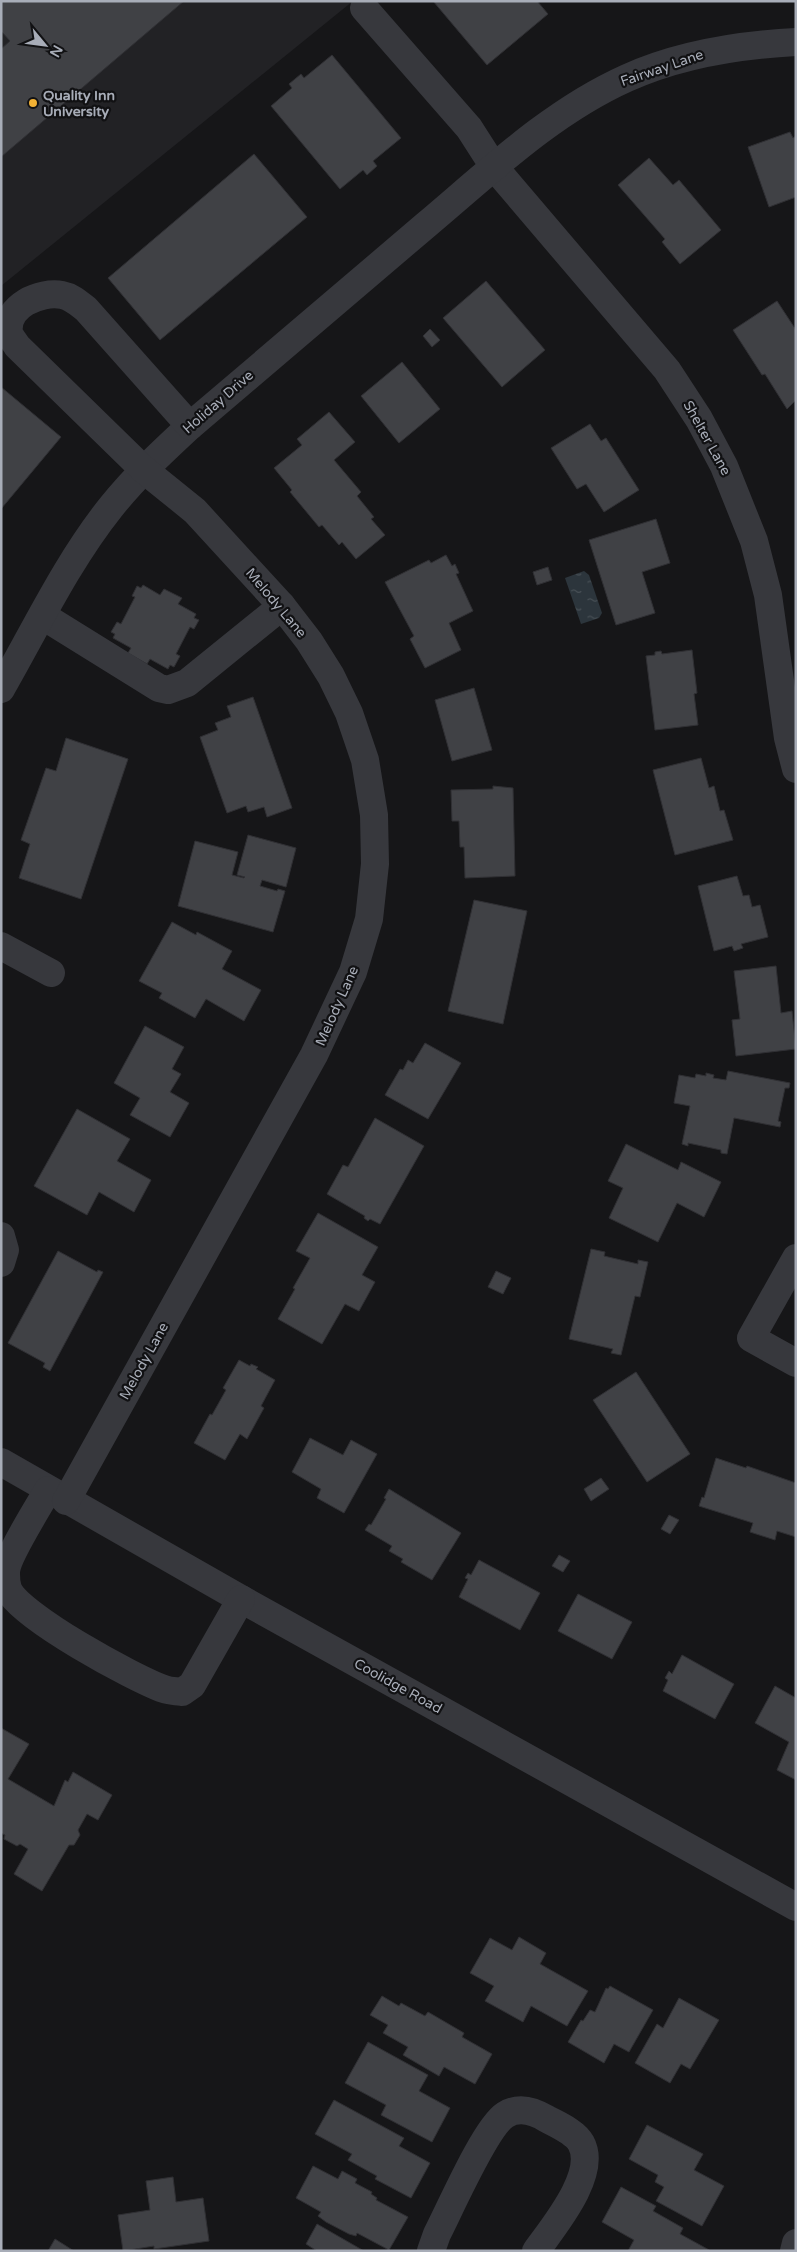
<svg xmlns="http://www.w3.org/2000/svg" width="797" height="2252" viewBox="0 0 797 2252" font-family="'Varela Round',sans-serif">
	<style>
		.built { fill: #222225 }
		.water { fill: url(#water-ripples) }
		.building { fill: #404145; stroke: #303034 }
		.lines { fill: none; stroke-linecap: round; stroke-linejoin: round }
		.minor { stroke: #37383d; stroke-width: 28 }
		.poi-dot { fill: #f2b134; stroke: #111113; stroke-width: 2 }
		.labels { text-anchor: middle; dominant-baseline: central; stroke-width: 4.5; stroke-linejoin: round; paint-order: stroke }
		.street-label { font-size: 14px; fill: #a8adb8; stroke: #111113 }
		.poi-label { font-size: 14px; font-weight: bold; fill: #a8adb8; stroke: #111113; text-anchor: start }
	</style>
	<defs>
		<pattern id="water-ripples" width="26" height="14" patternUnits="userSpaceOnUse" patternTransform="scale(1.25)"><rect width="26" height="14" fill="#2c353c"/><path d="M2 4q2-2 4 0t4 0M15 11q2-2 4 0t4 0" fill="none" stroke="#485056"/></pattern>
	</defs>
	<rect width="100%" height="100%" fill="#161618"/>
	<!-- built -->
	<path class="built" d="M1,1H353L1,286Z"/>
	<!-- water -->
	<path class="water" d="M584,571L589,575L602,613L599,618L581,624L565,578Z"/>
	<!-- building -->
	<g class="building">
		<path d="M1,1H184L1,157V49L10,41L1,31Z"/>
		<path d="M433,1H537L548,14L487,65Z"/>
		<path d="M332,55L401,138L373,161L377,166L367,175L363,170L340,189L271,106L292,88L289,84L301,74L304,78Z"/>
		<path d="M790,132L793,138L796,136V197L769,207L748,147Z"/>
		<path d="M254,154L307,217L160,340L108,278Z"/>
		<path d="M649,158L673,185L679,180L721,230L680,264L662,242L665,239L618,185Z"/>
		<path d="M486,281L545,350L502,387L443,318Z"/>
		<path d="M777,301L796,330V400L787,409L765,374L762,375L733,330Z"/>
		<path d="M430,329L440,340L432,347L423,336Z"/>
		<path d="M402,362L440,409L399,443L361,396Z"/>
		<path d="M1,387L61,437L1,509Z"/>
		<path d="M329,412L355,442L334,460L361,492L357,496L374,517L371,519L385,535L356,559L342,542L339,545L322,525L319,527L290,492L292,490L274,468L302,445L297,439Z"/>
		<path d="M590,424L601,441L606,438L639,490L604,512L586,484L577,489L551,448Z"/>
		<path d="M656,519L670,563L642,572L655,613L616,625L589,540Z"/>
		<path d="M446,555L452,566L455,564L459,573L456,574L473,611L449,623L461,650L425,668L410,639L414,636L385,582L429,560L431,563Z"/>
		<path d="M548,567L552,580L537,585L533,572Z"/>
		<path d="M143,585L160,595L164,589L182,598L178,604L196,614L194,618L199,620L194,629L190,627L176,654L180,656L174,667L170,665L168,669L150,659L147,664L128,653L131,648L113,638L115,634L111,632L117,622L121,624L135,597L132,596L137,586L141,588Z"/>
		<path d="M692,650L697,693L694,694L698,725L655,730L646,656L655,655V652L661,651L662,654Z"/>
		<path d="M474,688L492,750L452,761L435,700Z"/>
		<path d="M253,697L292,808L267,817L264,807L248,812L246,806L227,813L200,737L218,730L215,723L231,717L227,706Z"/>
		<path d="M66,738L128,759L81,899L19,878L30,844L21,840L46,768L56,771Z"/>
		<path d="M701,758L709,788L714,786L720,811L724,810L733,840L675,855L653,770Z"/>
		<path d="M493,786L513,788L515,876L465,878L464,847H460L459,821H452L451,790L493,789Z"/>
		<path d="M248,835L296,848L286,887L262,880L260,886L277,891L278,889L285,891L273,932L178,906L195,841L238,852L232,875L244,878L245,877L237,875Z"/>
		<path d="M737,876L743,896L749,895L752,907L760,905L768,937L741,944L743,948L734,951L732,946L714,951L698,886Z"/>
		<path d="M474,900L527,911L503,1024L448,1011Z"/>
		<path d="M172,922L196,935L197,932L232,951L222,969L261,990L244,1021L206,999L195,1018L159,998L162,993L139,981Z"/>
		<path d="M776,966L781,1013L792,1011L796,1049L736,1056L732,1020L740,1019L734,971Z"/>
		<path d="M145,1026L184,1047L172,1069L181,1074L170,1092L189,1103L170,1137L130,1115L140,1098L114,1083Z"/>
		<path d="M425,1043L461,1063L428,1119L385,1095L400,1069L403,1070L408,1060L413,1063Z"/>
		<path d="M728,1071L790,1083L789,1088H785L778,1121L781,1122L780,1127L734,1118L727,1154L721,1153V1150L688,1143V1146L682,1144L690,1106L674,1103L679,1075L695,1078L696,1074L706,1076V1073L714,1075L713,1078L726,1080Z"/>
		<path d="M77,1109L130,1139L117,1161L151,1180L134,1212L99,1192L87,1215L34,1186Z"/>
		<path d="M375,1118L424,1146L380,1224L370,1219L368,1221L364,1218L365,1216L327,1194L343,1165L348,1167Z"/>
		<path d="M626,1144L678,1170L681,1162L721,1182L704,1217L677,1203L658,1242L609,1218L623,1188L608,1181Z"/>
		<path d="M318,1213L378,1247L362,1275L375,1282L359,1311L345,1304L322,1344L278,1319L295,1289L293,1288L310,1258L296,1251Z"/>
		<path d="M591,1249L605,1252L604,1256L638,1264V1260L648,1262L640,1297L635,1296L621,1355L611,1353L613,1349L569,1339Z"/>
		<path d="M58,1251L97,1272L98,1270L103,1272L50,1371L43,1367L45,1363L8,1343Z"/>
		<path d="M496,1271L511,1278L503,1294L488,1287Z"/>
		<path d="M239,1360L250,1366L251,1364L258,1367L256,1369L275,1380L261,1406L264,1408L247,1439L240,1434L225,1460L194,1443L210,1414L212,1415L226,1390L223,1388Z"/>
		<path d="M636,1372L690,1454L647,1482L593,1400Z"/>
		<path d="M310,1438L343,1455L351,1440L377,1454L344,1513L317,1498L321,1489L292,1472Z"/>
		<path d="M716,1458L746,1468L747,1466L796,1483V1537L777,1531L775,1540L750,1532L753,1523L699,1506L702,1497L704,1498Z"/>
		<path d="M601,1478L609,1489L591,1501L584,1489Z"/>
		<path d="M389,1489L461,1533L432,1580L401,1562L403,1559L389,1551L392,1546L365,1530L369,1524L371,1525L386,1499L384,1498Z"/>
		<path d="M669,1515L679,1520L670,1534L661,1529Z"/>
		<path d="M559,1555L570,1561L563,1572L552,1566Z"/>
		<path d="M479,1560L540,1593L520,1630L459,1597L468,1579L465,1578L468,1573L471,1575Z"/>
		<path d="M578,1594L632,1622L612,1659L558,1631Z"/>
		<path d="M682,1655L734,1684L715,1719L663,1691L668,1680L665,1678L669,1671L672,1674Z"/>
		<path d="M775,1686L796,1698V1780L777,1770L789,1742L755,1723Z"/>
		<path d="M1,1728L29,1744L8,1779L54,1806L65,1780L68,1782L73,1772L112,1795L98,1820L87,1814L78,1830L80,1835L74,1845H69L42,1891L14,1874L28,1849L20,1844L17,1846L4,1839L5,1835L1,1833Z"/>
		<path d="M519,1937L546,1953L540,1964L588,1991L567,2026L531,2006L523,2022L485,2001L494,1986L470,1973L490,1938L512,1950Z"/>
		<path d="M610,1986L653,2010L629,2052L614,2044L604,2063L568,2042L581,2020L583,2021L590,2010L595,2012L606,1988L608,1989Z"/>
		<path d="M382,1996L399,2006L401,2003L425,2016L428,2012L464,2033L462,2037L492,2054L475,2084L444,2067L439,2076L403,2055L408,2047L383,2033L388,2025L370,2015Z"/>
		<path d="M679,1998L719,2020L690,2069L681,2064L670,2083L635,2063L657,2024L663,2028Z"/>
		<path d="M368,2042L428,2075L419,2091L450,2108L432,2142L381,2115L386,2105L345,2083Z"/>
		<path d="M334,2100L404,2138L399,2146L430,2163L411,2198L375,2179L377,2176L348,2160L352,2154L315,2134Z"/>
		<path d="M647,2125L703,2154L694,2170L724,2186L702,2226L656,2201L664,2187L655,2182L658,2175L629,2159Z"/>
		<path d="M313,2166L338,2179L342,2171L357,2179L355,2183L372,2192L371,2194L377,2198L376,2200L408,2217L389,2250L357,2233L356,2236L349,2234L326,2222L318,2216L321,2212L296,2198Z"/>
		<path d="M173,2177L176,2202L203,2198L209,2241L154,2249V2246L123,2251L118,2215L150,2210L146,2181Z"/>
		<path d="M621,2187L656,2206L653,2211L683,2228L680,2234L711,2251H628L634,2240L602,2222Z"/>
		<path d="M317,2224L364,2251H317L306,2244Z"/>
		<path d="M55,2239L74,2251H48Z"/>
	</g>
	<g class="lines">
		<!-- minor -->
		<g class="minor">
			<path d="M364,8L469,128L494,167L667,370L699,419L724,466L754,541L768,595L788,738L796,769"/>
			<path d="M43,616L159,688L168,690L187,683L282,606"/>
			<path d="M1,689C36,628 67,562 111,507C135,477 162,452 190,426C269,359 348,292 426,225C489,172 551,112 627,78C680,54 738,45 796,42"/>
			<path d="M1,946L51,973"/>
			<path d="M1,1236L5,1250L1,1263"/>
			<path d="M796,1258L751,1338L796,1363"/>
			<path d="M1,1462L241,1599L796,1907"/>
			<path d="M48,1490C39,1506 5,1559 6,1574C6,1579 7,1586 8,1589C19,1616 135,1679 164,1689C169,1691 176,1691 182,1692L192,1685L241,1599"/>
			<path d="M66,1501L314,1055L353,972L369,919L375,864L374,815L365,760L349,713L331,676L309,641L282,606L195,511L143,469L17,346C15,342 10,337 9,333C5,306 40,291 62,295C72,297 78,303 86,309L190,426"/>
			<path d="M431,2251L437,2234C450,2209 485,2128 505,2115C519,2106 534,2111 547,2119C558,2125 575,2132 581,2143C598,2174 553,2227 536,2251"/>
			<path d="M794,2251L796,2243"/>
		</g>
	</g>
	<!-- markers -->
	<circle class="poi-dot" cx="33" cy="103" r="5"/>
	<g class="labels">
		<!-- street labels -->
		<g class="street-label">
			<text transform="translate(662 68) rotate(-19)">Fairway Lane</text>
			<text transform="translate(218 402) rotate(-41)">Holiday Drive</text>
			<text transform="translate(707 438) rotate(61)">Shelter Lane</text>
			<text transform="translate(276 603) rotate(50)">Melody Lane</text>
			<text transform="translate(337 1006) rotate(-66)">Melody Lane</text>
			<text transform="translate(144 1361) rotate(-61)">Melody Lane</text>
			<text transform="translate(398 1686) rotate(29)">Coolidge Road</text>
		</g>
		<!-- poi labels -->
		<g class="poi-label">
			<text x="43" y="95">Quality Inn<tspan x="43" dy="16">University</tspan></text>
		</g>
	</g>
	<!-- border -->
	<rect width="797" height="2252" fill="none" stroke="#a8adb8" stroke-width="5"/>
	<!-- north arrow -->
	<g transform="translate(45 45) rotate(119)" stroke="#111113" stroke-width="4" paint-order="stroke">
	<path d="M0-4L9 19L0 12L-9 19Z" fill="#a8adb8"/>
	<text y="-8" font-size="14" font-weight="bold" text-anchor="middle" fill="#a8adb8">N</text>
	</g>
</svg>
